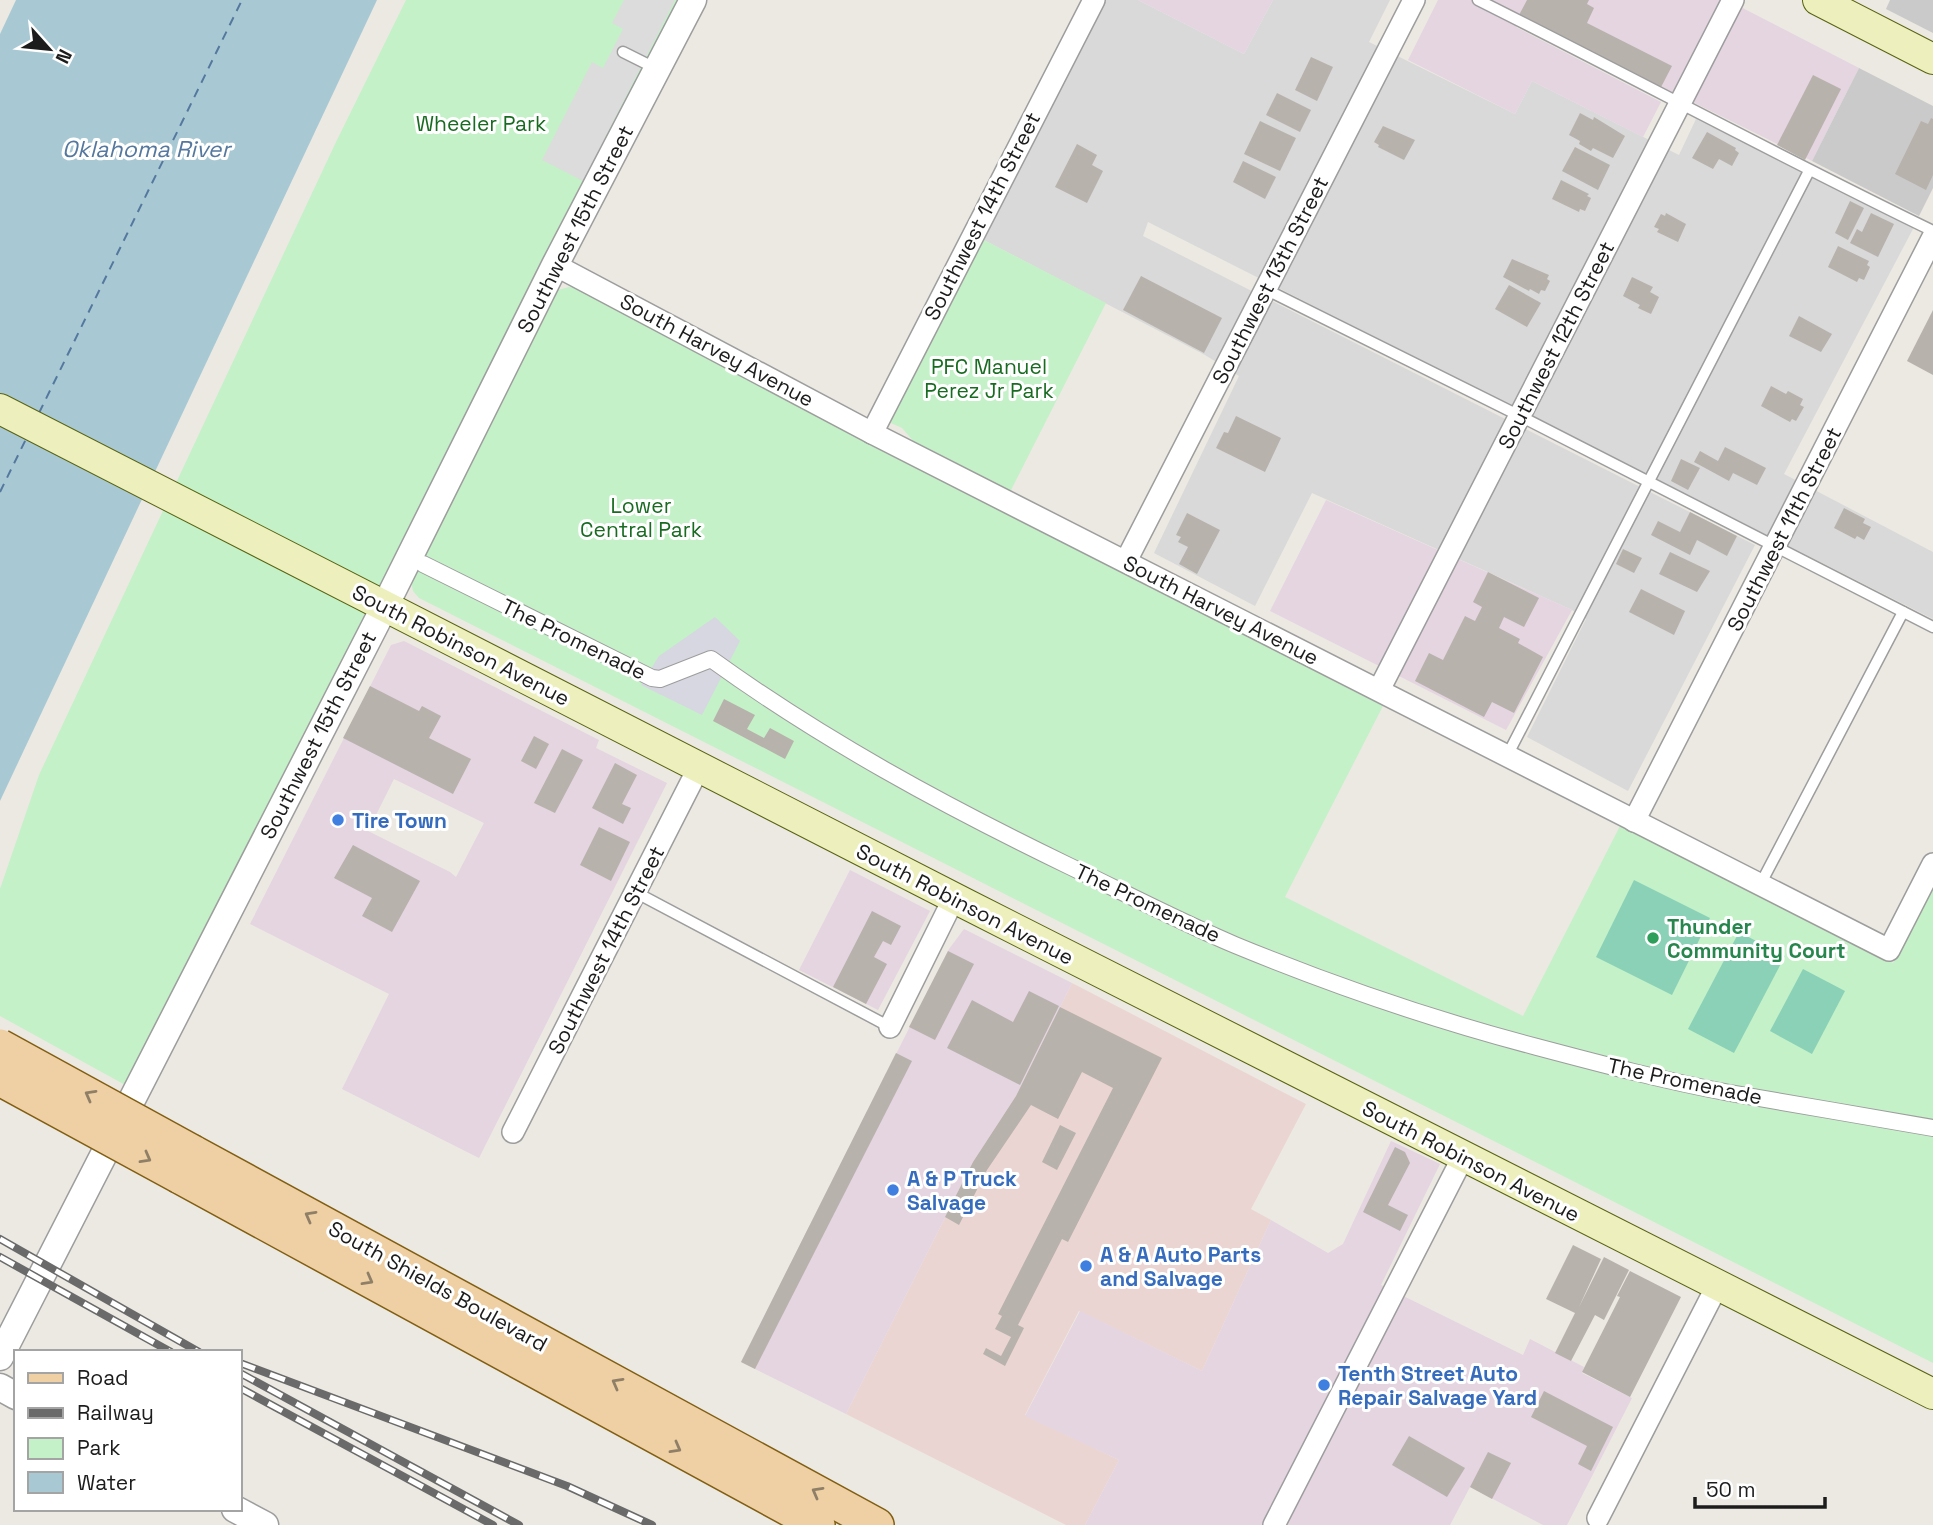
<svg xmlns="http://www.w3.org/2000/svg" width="1933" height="1525" viewBox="0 0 1933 1525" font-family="'Space Grotesk',sans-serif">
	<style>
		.residential { fill: #d9d9d9 }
		.commercial { fill: #ebd5d3 }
		.industrial { fill: #e4d5e1; fill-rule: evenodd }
		.religious { fill: #cacaca }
		.park { fill: #c4f1c8 }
		.pitch { fill: #8ad1b7 }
		.parking { fill: #dcdcdc }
		.plaza { fill: #d7d7e1 }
		.water { fill: #a8c9d4 }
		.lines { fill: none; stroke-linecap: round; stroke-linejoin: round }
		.ferry { stroke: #55789e; stroke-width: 2; stroke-dasharray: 9 7; stroke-linecap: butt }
		.building { fill: #b8b2ac }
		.service-casing { stroke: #9d9d9d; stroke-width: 13 }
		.pedestrian-casing { stroke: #9d9d9d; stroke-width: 18 }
		.minor-casing { stroke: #9d9d9d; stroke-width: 24 }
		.tertiary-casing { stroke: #9d9d9d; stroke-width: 29 }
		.secondary-casing { stroke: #596312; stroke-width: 32 }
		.primary-casing { stroke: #815e12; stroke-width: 36 }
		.service { stroke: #fff; stroke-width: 10 }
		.pedestrian { stroke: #fff; stroke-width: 16 }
		.minor { stroke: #fff; stroke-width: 21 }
		.tertiary { stroke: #fff; stroke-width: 26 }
		.secondary { stroke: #edf0bc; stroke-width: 30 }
		.primary { stroke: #efd0a4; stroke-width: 33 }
		.rail-casing { stroke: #6a6a6a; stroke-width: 8 }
		.rail { stroke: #fff; stroke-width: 5; stroke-dasharray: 16; stroke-linecap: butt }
		.primary-bridge-casing { stroke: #815e12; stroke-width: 36; stroke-linecap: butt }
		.primary-bridge { stroke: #efd0a4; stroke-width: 33 }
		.oneway { stroke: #907f67 }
		.shop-dot { fill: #3f7fe0; stroke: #fff; stroke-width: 2.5 }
		.leisure-dot { fill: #2e9e5b; stroke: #fff; stroke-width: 2.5 }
		.labels { text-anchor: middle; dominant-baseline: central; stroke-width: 6; stroke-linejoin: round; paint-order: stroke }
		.park-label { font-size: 21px; fill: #186b21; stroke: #fff }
		.street-label { font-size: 21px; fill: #1c1c1c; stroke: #fff }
		.shop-label { font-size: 21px; font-weight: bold; fill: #366cbe; stroke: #fff; text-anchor: start }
		.leisure-label { font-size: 21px; font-weight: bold; fill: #27864d; stroke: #fff; text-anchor: start }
		.water-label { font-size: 23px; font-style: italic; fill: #55789e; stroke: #fff }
	</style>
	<rect width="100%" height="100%" fill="#ece9e2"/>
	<!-- residential -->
	<path class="residential" d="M1106,0H1138L1244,54L1273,0H1390L1369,42L1515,114L1532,81L1679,155L1696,119L1914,227L1784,474L1933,552V619L1148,222L1143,236L1755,545L1628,791L1527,737L1586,619L1572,610L1312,493L1255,606L1154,553L1239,376L1205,355L982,239Z"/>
	<!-- commercial -->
	<path class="commercial" d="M1072,983L1306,1104L1251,1209L1271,1220L1202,1371L1079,1311L1025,1415L1119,1460L1085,1525H1066L846,1414L973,1162L1016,1096Z"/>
	<!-- industrial -->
	<g class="industrial">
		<path d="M1138,0H1273L1244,54Z"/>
		<path d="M1438,0H1727L1859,68L1812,161L1521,17L1516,27L1661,102L1643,137L1532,81L1515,114L1408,60Z"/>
		<path d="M1326,500L1572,610L1506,730L1270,611Z"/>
		<path d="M404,641L599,740L596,748L667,783L479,1158L342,1089L389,994L250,924L391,645ZM394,779L484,823L456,877L450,872L368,831Z"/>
		<path d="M850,870L930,911L878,1010L799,970Z"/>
		<path d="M964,929L1072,983L1016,1096L973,1162L846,1414L741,1362L949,949Z"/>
		<path d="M1391,1141L1440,1164L1381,1285L1523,1355L1530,1339L1584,1367L1582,1373L1632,1398L1567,1525H1543L1470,1487L1450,1525H1085L1119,1460L1025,1416L1080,1311L1202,1371L1271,1220L1328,1253L1343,1244Z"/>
	</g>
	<!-- religious -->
	<g class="religious">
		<path d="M1890,0H1933V33L1886,9Z"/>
		<path d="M1859,68L1933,106V188L1919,216L1812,161Z"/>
	</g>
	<!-- park -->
	<g class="park">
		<path d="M406,0H683L404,537L127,1086L0,1016V889L39,775L336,142Z"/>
		<path d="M982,239L1106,303L1010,492L915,443L902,428L891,423L892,416Z"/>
		<path d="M569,287L581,288L843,429L1384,704L1285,897L1523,1016L1620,826L1893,963L1933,886V1363L419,598L413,591L411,581L551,296L558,290Z"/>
	</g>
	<!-- pitch -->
	<g class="pitch">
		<path d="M1634,880L1710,918L1672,995L1596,957Z"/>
		<path d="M1739,932L1785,956L1734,1053L1688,1029Z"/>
		<path d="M1803,969L1845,991L1812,1054L1770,1031Z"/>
	</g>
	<!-- parking -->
	<path class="parking" d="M624,0H675L583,181L542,160L592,62L603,68L623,29L612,23Z"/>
	<!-- plaza -->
	<path class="plaza" d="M715,617L740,641L702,715L641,685L659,656Z"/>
	<!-- water -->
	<path class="water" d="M16,0H377L0,801V34Z"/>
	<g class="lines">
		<!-- ferry -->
		<g class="ferry">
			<path d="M39,413L242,0"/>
			<path d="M0,492L27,437"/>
		</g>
	</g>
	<!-- building -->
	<g class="building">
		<path d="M1527,0H1589L1587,4L1594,8L1587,23L1672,66L1659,91L1640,81L1642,77L1533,25L1534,22L1519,15Z"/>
		<path d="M1311,57L1333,67L1317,101L1295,90Z"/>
		<path d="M1813,75L1841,89L1805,160L1777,145Z"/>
		<path d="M1277,93L1311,110L1300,132L1266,115Z"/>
		<path d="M1580,113L1593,120L1594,117L1625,136L1613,158L1593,148L1591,151L1579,144L1580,141L1569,135Z"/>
		<path d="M1931,118L1933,119V175L1926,190L1895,174L1921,121L1928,124Z"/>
		<path d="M1260,121L1296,138L1280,171L1244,154Z"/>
		<path d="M1383,126L1415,140L1404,160L1378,147L1379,145L1374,142Z"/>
		<path d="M1707,132L1736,148L1735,150L1739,153L1732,166L1719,159L1713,169L1692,158Z"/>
		<path d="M1077,144L1097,155L1092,165L1103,171L1087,203L1055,187Z"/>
		<path d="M1575,147L1610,165L1598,190L1562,171Z"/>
		<path d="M1243,161L1276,177L1265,199L1233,182Z"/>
		<path d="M1561,180L1589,194L1587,196L1591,198L1585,211L1580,209L1579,212L1552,199Z"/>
		<path d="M1850,201L1864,208L1848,240L1835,233Z"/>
		<path d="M1666,213L1686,224L1678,242L1657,232L1659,229L1654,227L1661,214L1665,216Z"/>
		<path d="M1871,213L1894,224L1878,257L1850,243L1857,229L1862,232Z"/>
		<path d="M1838,246L1869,261L1867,265L1870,267L1864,280L1859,278L1857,282L1828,267Z"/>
		<path d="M1512,259L1549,275L1547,279L1550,281L1545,291L1541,290L1539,294L1530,289L1529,291L1503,277Z"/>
		<path d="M1141,276L1222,318L1204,353L1123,310Z"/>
		<path d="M1632,277L1653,287L1650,292L1659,297L1651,314L1638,308L1640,305L1623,296Z"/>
		<path d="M1509,285L1541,303L1527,327L1495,309Z"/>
		<path d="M1933,310V375L1907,361Z"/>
		<path d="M1799,316L1832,334L1821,352L1789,336Z"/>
		<path d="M1771,386L1786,394L1788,391L1803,399L1800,405L1804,407L1796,421L1792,419L1790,422L1761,406Z"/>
		<path d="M1236,416L1281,438L1265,472L1216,448L1224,432L1228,433Z"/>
		<path d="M1725,447L1766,468L1757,485L1733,473L1729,481L1694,462L1700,451L1718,461Z"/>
		<path d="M1681,459L1700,468L1688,490L1671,481Z"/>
		<path d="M1844,508L1865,519L1863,523L1871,527L1864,540L1857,536L1855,539L1834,528Z"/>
		<path d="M1690,512L1737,536L1727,556L1697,540L1690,555L1651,535L1658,521L1680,532Z"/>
		<path d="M1187,513L1220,530L1197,574L1179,564L1188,547L1178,542L1181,537L1176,535Z"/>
		<path d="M1623,549L1642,558L1634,573L1616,564Z"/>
		<path d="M1670,552L1710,571L1697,592L1659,574Z"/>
		<path d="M1488,572L1539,598L1524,627L1504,617L1499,628L1520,639L1518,643L1543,657L1514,713L1492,702L1484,717L1415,681L1429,653L1443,660L1465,616L1475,621L1482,607L1473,602Z"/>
		<path d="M1641,589L1685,611L1674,635L1629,612Z"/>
		<path d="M370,686L419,711L422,706L441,716L429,738L471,759L453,794L343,738Z"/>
		<path d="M724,699L755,715L747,729L764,738L770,728L794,741L785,759L713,721Z"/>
		<path d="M534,736L549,744L536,769L521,761Z"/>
		<path d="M562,749L583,760L555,813L534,803Z"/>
		<path d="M615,763L637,775L622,804L631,808L623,824L592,808Z"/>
		<path d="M599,827L630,842L611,881L580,865Z"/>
		<path d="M353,845L420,881L392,932L362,916L372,898L334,878Z"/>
		<path d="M872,911L901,926L891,945L883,941L874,957L887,964L866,1004L833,987Z"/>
		<path d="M948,951L974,964L935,1040L909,1027Z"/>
		<path d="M1029,991L1059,1006L1020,1085L947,1048L972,1000L1013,1022Z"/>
		<path d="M1060,1007L1162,1058L1068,1242L1062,1239L1018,1325L1024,1328L1005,1366L983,1354L986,1348L1001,1356L1011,1337L995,1329L1002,1316L998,1314L1113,1088L1082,1072L1058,1119L1031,1105L987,1170L959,1225L945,1217L973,1162L1016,1096Z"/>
		<path d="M896,1053L912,1061L755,1369L741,1362Z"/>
		<path d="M1060,1125L1076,1133L1057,1170L1042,1162Z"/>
		<path d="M1395,1147L1405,1152L1410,1163L1388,1205L1408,1215L1400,1231L1363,1212Z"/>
		<path d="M1573,1245L1601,1259L1579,1307L1604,1257L1629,1270L1604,1320L1595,1315L1571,1361L1555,1353L1575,1313L1546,1299Z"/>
		<path d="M1630,1271L1681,1297L1630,1397L1582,1372L1620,1297L1617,1296Z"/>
		<path d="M1544,1391L1613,1427L1591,1471L1578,1464L1587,1446L1531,1417Z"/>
		<path d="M1409,1436L1465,1468L1447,1497L1392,1465Z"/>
		<path d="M1488,1452L1511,1463L1492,1499L1470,1487Z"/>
	</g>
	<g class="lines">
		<!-- service casing -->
		<g class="service-casing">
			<g id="service">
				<path d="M1478,0C1630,76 1780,157 1933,231"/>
				<path d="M623,52L657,69"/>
				<path d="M1265,289L1520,416L1933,627"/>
				<path d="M1507,756L1809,171"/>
				<path d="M1760,885L1903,612"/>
				<path d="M635,892L890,1027"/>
			</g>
		</g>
		<!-- pedestrian casing -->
		<g class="pedestrian-casing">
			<path id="pedestrian" d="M423,564L652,678L660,679L711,659C823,740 943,805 1067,865C1123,892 1178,921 1235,945C1332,985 1434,1020 1537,1047C1601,1064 1665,1081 1730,1093C1798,1105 1865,1116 1933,1128"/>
		</g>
		<!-- minor casing -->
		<g class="minor-casing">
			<g id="minor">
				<path d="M555,265L872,433L1889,950L1933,864"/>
				<path d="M872,433L1094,0"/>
				<path d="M1126,561L1414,0"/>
				<path d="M1379,690L1733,0"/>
				<path d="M1634,821L1933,237"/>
				<path d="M890,1027L954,898"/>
				<path d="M513,1132L699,767"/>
				<path d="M1598,1518L1717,1286"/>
				<path d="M1274,1525L1463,1157"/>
			</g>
		</g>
		<!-- tertiary casing -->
		<g class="tertiary-casing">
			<g id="tertiary">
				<path d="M0,1357L385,606L555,265L693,0"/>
				<path d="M0,1387L16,1396"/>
				<path d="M235,1509L265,1525"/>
			</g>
		</g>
		<!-- secondary casing -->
		<g class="secondary-casing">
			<g id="secondary">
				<path d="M1818,0L1933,59"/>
				<path d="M0,409L968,905L1933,1394"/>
			</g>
		</g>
		<!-- primary casing -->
		<g class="primary-casing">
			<g id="primary">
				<path d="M193,1152L877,1525"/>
				<path d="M180,1177L818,1525"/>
			</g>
		</g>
		<!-- service -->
		<use href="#service" class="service"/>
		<!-- pedestrian -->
		<use href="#pedestrian" class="pedestrian"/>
		<!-- minor -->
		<use href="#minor" class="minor"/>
		<!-- tertiary -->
		<use href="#tertiary" class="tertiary"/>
		<!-- secondary -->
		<use href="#secondary" class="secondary"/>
		<!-- primary -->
		<use href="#primary" class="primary"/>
		<!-- rail casing -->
		<g class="rail-casing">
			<g id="rail">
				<path d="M0,1239L199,1352"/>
				<path d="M0,1257L171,1352"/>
				<path d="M240,1363L567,1486L652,1525"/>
				<path d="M240,1373L519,1525"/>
				<path d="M240,1388L493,1525"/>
			</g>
		</g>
		<!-- rail -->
		<use href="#rail" class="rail"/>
		<!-- primary-bridge casing -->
		<g class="primary-bridge-casing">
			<g id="primary-bridge">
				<path d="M0,1046L193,1152"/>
				<path d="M0,1079L180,1177"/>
			</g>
		</g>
		<!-- primary-bridge -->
		<use href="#primary-bridge" class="primary-bridge"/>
	</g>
	<!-- one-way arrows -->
	<defs><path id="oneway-chevron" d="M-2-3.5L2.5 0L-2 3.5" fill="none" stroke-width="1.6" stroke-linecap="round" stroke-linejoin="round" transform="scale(1.75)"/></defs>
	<g class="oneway">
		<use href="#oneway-chevron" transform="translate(90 1095) rotate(-151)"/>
		<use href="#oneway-chevron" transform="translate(146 1158) rotate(29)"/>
		<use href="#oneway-chevron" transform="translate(310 1216) rotate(-151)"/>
		<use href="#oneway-chevron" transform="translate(368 1280) rotate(29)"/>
		<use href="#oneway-chevron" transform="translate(617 1383) rotate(-151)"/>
		<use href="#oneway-chevron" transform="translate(676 1448) rotate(29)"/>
		<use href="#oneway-chevron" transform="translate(817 1492) rotate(-151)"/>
	</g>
	<!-- markers -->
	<g class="shop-dot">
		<circle cx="338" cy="820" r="7"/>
		<circle cx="893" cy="1190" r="7"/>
		<circle cx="1086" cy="1266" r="7"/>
		<circle cx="1324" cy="1385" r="7"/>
	</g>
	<circle class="leisure-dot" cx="1653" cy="938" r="7"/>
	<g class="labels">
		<!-- park labels -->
		<g class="park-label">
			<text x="481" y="123">Wheeler Park</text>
			<text x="989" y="366">PFC Manuel<tspan x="989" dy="24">Perez Jr Park</tspan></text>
			<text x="641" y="505">Lower<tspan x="641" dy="24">Central Park</tspan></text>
		</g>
		<!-- street labels -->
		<g class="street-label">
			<text transform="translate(982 216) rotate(-63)">Southwest 14th Street</text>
			<text transform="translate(575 229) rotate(-63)">Southwest 15th Street</text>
			<text transform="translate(1270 280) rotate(-63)">Southwest 13th Street</text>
			<text transform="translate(1556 345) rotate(-63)">Southwest 12th Street</text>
			<text transform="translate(717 350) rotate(28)">South Harvey Avenue</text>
			<text transform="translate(1784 529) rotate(-63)">Southwest 11th Street</text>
			<text transform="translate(1221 610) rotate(27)">South Harvey Avenue</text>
			<text transform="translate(574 639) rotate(26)">The Promenade</text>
			<text transform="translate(461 645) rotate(27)">South Robinson Avenue</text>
			<text transform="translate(318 735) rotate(-63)">Southwest 15th Street</text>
			<text transform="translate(1148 903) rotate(25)">The Promenade</text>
			<text transform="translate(965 904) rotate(27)">South Robinson Avenue</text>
			<text transform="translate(606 950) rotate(-63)">Southwest 14th Street</text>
			<text transform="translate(1685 1081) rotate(12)">The Promenade</text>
			<text transform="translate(1471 1161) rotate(27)">South Robinson Avenue</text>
			<text transform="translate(438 1286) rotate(29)">South Shields Boulevard</text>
		</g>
		<!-- shop labels -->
		<g class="shop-label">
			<text x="352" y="820">Tire Town</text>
			<text x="907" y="1178">A &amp; P Truck<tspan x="907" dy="24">Salvage</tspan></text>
			<text x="1100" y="1254">A &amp; A Auto Parts<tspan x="1100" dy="24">and Salvage</tspan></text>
			<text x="1338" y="1373">Tenth Street Auto<tspan x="1338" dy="24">Repair Salvage Yard</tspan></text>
		</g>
		<!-- leisure labels -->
		<g class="leisure-label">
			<text x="1667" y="926">Thunder<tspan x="1667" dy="24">Community Court</tspan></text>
		</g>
		<!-- water labels -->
		<g class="water-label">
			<text x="146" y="149">Oklahoma River</text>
		</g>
	</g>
	<!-- legend -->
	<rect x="14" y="1350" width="228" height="161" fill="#ffffff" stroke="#a4a4a4" stroke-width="2"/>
	<rect x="28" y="1373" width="35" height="10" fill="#efd0a4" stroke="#a4a4a4" stroke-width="2"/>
	<text x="77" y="1385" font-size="21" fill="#1c1c1c">Road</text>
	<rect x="28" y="1408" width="35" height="10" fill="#6a6a6a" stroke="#a4a4a4" stroke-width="2"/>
	<text x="77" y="1420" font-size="21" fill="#1c1c1c">Railway</text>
	<rect x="28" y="1438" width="35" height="21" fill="#c4f1c8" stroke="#a4a4a4" stroke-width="2"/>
	<text x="77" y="1455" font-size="21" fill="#1c1c1c">Park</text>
	<rect x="28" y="1472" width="35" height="21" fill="#a8c9d4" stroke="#a4a4a4" stroke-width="2"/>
	<text x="77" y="1490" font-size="21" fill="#1c1c1c">Water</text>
	<!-- north arrow -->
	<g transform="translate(49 49) rotate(117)" stroke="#ffffff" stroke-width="5" paint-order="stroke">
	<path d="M0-5L12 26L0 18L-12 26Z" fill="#1c1c1c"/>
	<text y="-10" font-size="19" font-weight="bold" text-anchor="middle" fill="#1c1c1c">N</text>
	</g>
	<!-- scale -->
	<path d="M1695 1497v10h130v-10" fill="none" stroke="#1c1c1c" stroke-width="3.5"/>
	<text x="1706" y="1497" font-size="21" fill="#1c1c1c" stroke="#ffffff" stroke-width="5" paint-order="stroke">50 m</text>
</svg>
